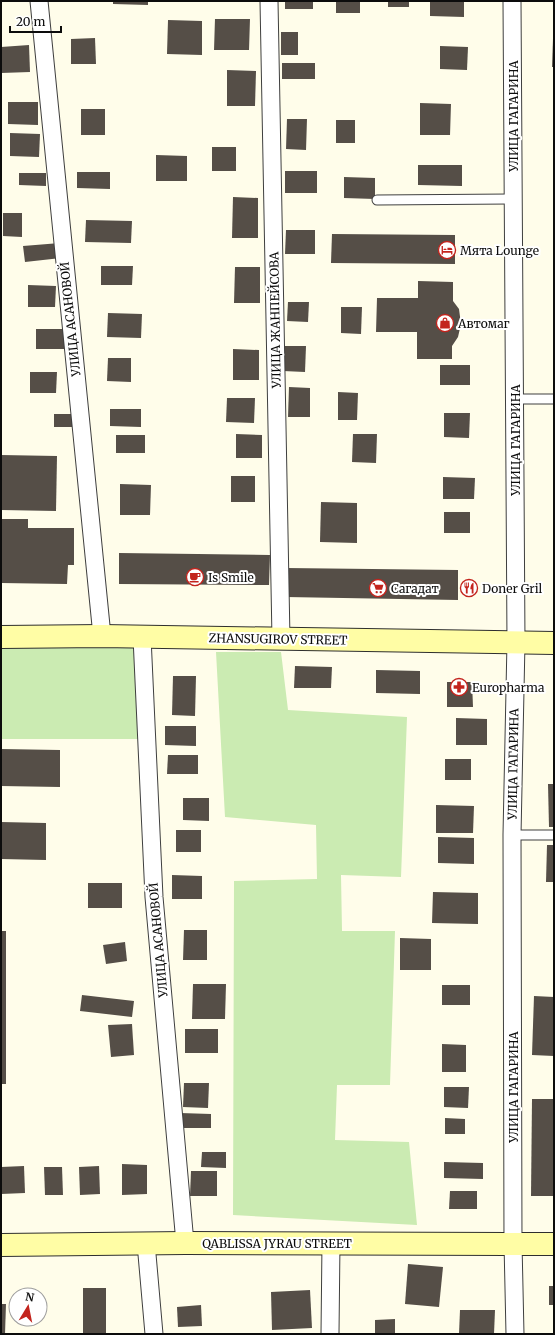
<svg xmlns="http://www.w3.org/2000/svg" width="555" height="1335" viewBox="0 0 555 1335" font-family="Merriweather,serif">
	<style>
		.green { fill: #cbebb2 }
		.building { fill: #554e47 }
		.lines { fill: none; stroke-linecap: round; stroke-linejoin: round }
		.lane-casing { stroke: #3f3f3f; stroke-width: 11 }
		.street-casing { stroke: #3f3f3f; stroke-width: 19 }
		.secondary-casing { stroke: #2e2e2e; stroke-width: 24 }
		.lane { stroke: #fff; stroke-width: 9 }
		.street { stroke: #fff; stroke-width: 17 }
		.secondary { stroke: #fffda5; stroke-width: 22 }
		.labels { text-anchor: middle; dominant-baseline: central; stroke-width: 4; stroke-linejoin: round; paint-order: stroke }
		.street-label { font-size: 12px; fill: #0c0c0c; stroke: #fff }
		.poi-label { font-size: 12px; fill: #0c0c0c; stroke: #fff; text-anchor: start }
	</style>
	<rect width="100%" height="100%" fill="#fffdea"/>
	<!-- green -->
	<g class="green">
		<path d="M1,647H134L141,739H1Z"/>
		<path d="M216,652H281L288,710L407,717L401,877L341,875L342,931H395L390,1085H337L335,1140L409,1142L417,1225L233,1215L234,881L317,879L316,825L225,817Z"/>
	</g>
	<!-- building -->
	<g class="building">
		<path d="M113,1H148V5L113,4Z"/>
		<rect x="285" y="1" width="28" height="8"/>
		<rect x="336" y="1" width="24" height="12"/>
		<rect x="388" y="1" width="21" height="6"/>
		<path d="M430,1H464V17L430,16Z"/>
		<path d="M215,19H250L249,50H214Z"/>
		<path d="M168,20L202,21V55L167,54Z"/>
		<rect x="281" y="32" width="17" height="23"/>
		<path d="M95,38L96,64H71V39Z"/>
		<path d="M553,39H554V67H552Z"/>
		<path d="M29,45L30,72L1,73V47Z"/>
		<path d="M440,46L468,47L467,70L440,69Z"/>
		<rect x="282" y="63" width="33" height="16"/>
		<path d="M227,70L256,71L255,106H227Z"/>
		<path d="M8,102H38V125L8,124Z"/>
		<path d="M420,103L451,104L450,135H420Z"/>
		<rect x="81" y="109" width="24" height="26"/>
		<path d="M287,119H307L306,150L286,149Z"/>
		<rect x="336" y="120" width="19" height="23"/>
		<path d="M10,133L40,134L39,157L10,156Z"/>
		<rect x="212" y="147" width="24" height="24"/>
		<path d="M156,155L187,156V181H156Z"/>
		<path d="M418,165H462V186L418,185Z"/>
		<rect x="285" y="171" width="32" height="22"/>
		<path d="M77,172H110V189L77,188Z"/>
		<path d="M19,173H46V186L19,185Z"/>
		<path d="M344,177L375,178V199L344,198Z"/>
		<path d="M233,197L258,198V238H232Z"/>
		<path d="M3,213H22V237L3,236Z"/>
		<path d="M86,220L132,221L131,243L85,242Z"/>
		<path d="M286,230H315V254H285Z"/>
		<path d="M332,234L455,235V264L331,263Z"/>
		<path d="M60,243L61,258L25,262L23,246Z"/>
		<path d="M101,266H133L132,285H101Z"/>
		<path d="M235,267H260V303H234Z"/>
		<path d="M418,281L453,282V301L459,309L461,324L458,337L452,346V359H417V332H376L377,298H418Z"/>
		<path d="M28,285L56,286L55,307H28Z"/>
		<path d="M288,302H309L308,322L287,321Z"/>
		<path d="M341,307H362L361,334L341,333Z"/>
		<path d="M108,313L142,314L141,338L107,337Z"/>
		<rect x="36" y="329" width="31" height="20"/>
		<path d="M283,346H306L305,372L283,371Z"/>
		<path d="M233,349L259,350V380H233Z"/>
		<path d="M108,358H131V382L107,381Z"/>
		<rect x="440" y="365" width="30" height="20"/>
		<path d="M30,372H57L56,393H30Z"/>
		<path d="M289,387L310,388V417H288Z"/>
		<path d="M338,392L358,393L357,420H338Z"/>
		<path d="M227,398H255L254,423L226,422Z"/>
		<path d="M110,409H141V427L110,426Z"/>
		<path d="M444,413H470L469,438L444,437Z"/>
		<rect x="54" y="414" width="21" height="13"/>
		<path d="M236,434L262,435V458H236Z"/>
		<path d="M353,434H377L376,463L352,462Z"/>
		<rect x="116" y="435" width="29" height="18"/>
		<path d="M1,455L57,456L56,511L1,510Z"/>
		<rect x="231" y="476" width="24" height="26"/>
		<path d="M443,477L475,478L474,499H443Z"/>
		<path d="M120,484L151,485L150,515H120Z"/>
		<path d="M321,502L357,503V543L320,542Z"/>
		<rect x="444" y="512" width="26" height="21"/>
		<path d="M1,519H28V528H74V565H68L67,584L1,583Z"/>
		<path d="M119,553L270,555L269,585L119,584Z"/>
		<path d="M286,568L458,570V600L286,597Z"/>
		<path d="M295,666L332,667L331,688H294Z"/>
		<path d="M376,670L420,671V694L376,693Z"/>
		<path d="M173,676H196L195,716L172,715Z"/>
		<path d="M447,682H472L473,707H447Z"/>
		<path d="M456,718L487,719V745H456Z"/>
		<path d="M165,726H196V746L165,745Z"/>
		<path d="M1,749L60,750V787L1,786Z"/>
		<path d="M168,755H198V774H167Z"/>
		<rect x="445" y="759" width="26" height="21"/>
		<path d="M548,784H554V827H549Z"/>
		<path d="M183,798H209V821L183,820Z"/>
		<path d="M436,805L474,806L473,833H436Z"/>
		<path d="M1,822L46,823V860L1,859Z"/>
		<rect x="176" y="830" width="25" height="22"/>
		<path d="M438,837L474,838V864L438,863Z"/>
		<path d="M547,845H554V882H546Z"/>
		<path d="M172,875L202,876V899H172Z"/>
		<rect x="88" y="883" width="34" height="25"/>
		<path d="M433,892L478,893V924L432,923Z"/>
		<path d="M184,930H207V960H183Z"/>
		<rect x="1" y="931" width="5" height="153"/>
		<path d="M400,938L431,939V970H400Z"/>
		<path d="M125,942L127,961L106,964L103,945Z"/>
		<path d="M193,984H226L225,1019H192Z"/>
		<rect x="442" y="985" width="28" height="20"/>
		<path d="M82,995L134,1001L132,1017L80,1011Z"/>
		<path d="M534,996L554,997V1056L532,1055Z"/>
		<path d="M132,1024L134,1055L111,1057L108,1025Z"/>
		<rect x="185" y="1029" width="33" height="24"/>
		<path d="M442,1044L466,1045V1072H442Z"/>
		<path d="M184,1083H209L208,1108L183,1107Z"/>
		<path d="M444,1087H469L468,1108L444,1107Z"/>
		<path d="M532,1099H554V1196H531Z"/>
		<path d="M180,1113L211,1114V1128H180Z"/>
		<path d="M445,1118L465,1119V1134H445Z"/>
		<path d="M202,1152H226V1168L201,1167Z"/>
		<path d="M444,1162L483,1163V1179L444,1178Z"/>
		<path d="M122,1164L147,1165V1194L122,1195Z"/>
		<path d="M24,1166L25,1193L1,1194V1167Z"/>
		<path d="M99,1166L100,1194L80,1195L79,1167Z"/>
		<path d="M44,1167H62L63,1195H45Z"/>
		<path d="M191,1171H217V1196H190Z"/>
		<path d="M450,1191H477V1209H449Z"/>
		<path d="M408,1264L443,1267L439,1307L405,1304Z"/>
		<rect x="549" y="1286" width="5" height="19"/>
		<rect x="83" y="1288" width="23" height="46"/>
		<path d="M310,1290L312,1328L272,1330L271,1292Z"/>
		<path d="M1,1304H6L5,1334H1Z"/>
		<path d="M201,1305L202,1326L178,1327L177,1307Z"/>
		<path d="M460,1310H495L494,1334H459Z"/>
		<path d="M395,1319V1334H375V1320Z"/>
	</g>
	<g class="lines">
		<!-- lane casing -->
		<g class="lane-casing">
			<g id="lane">
				<path d="M377,200L514,199"/>
				<path d="M515,399H554"/>
				<path d="M512,835H554"/>
			</g>
		</g>
		<!-- street casing -->
		<g class="street-casing">
			<g id="street">
				<path d="M39,1L102,636"/>
				<path d="M269,1L281,639"/>
				<path d="M512,1L516,642L512,835L513,1243L515,1334"/>
				<path d="M142,637L154,897L185,1243"/>
				<path d="M146,1243L154,1334"/>
				<path d="M330,1334L331,1243"/>
			</g>
		</g>
		<!-- secondary casing -->
		<g class="secondary-casing">
			<g id="secondary">
				<path d="M1,637L102,636L554,643"/>
				<path d="M1,1245L185,1243L554,1244"/>
			</g>
		</g>
		<!-- lane -->
		<use href="#lane" class="lane"/>
		<!-- street -->
		<use href="#street" class="street"/>
		<!-- secondary -->
		<use href="#secondary" class="secondary"/>
	</g>
	<!-- icons -->
	<defs>
		<g id="hotel-ring" transform="scale(0.9)"><circle r="9.5" fill="#fff" stroke="#c3241d" stroke-width="1.5"/><path d="M-6-4.5h1.5V1H6V5H4.5V3h-9V5H-6ZM-4 0a1.8 1.8 0 1 1 3.6 0ZM.5 0V-2.5h3Q6-2.5 6 0Z" fill="#c3241d"/></g>
		<g id="shop-ring" transform="scale(0.9)"><circle r="9.5" fill="#fff" stroke="#c3241d" stroke-width="1.5"/><path d="M-5-2.5h2.3a2.7 3.5 0 0 1 5.4 0H5L5.5 6h-11ZM-1.5-2.5h3a1.5 2.3 0 0 0-3 0Z" fill="#c3241d"/></g>
		<g id="cafe-ring" transform="scale(0.9)"><circle r="9.5" fill="#fff" stroke="#c3241d" stroke-width="1.5"/><path d="M-5.5-4.5H6V0H3Q3 3.5 0 3.5H-2.5Q-5.5 3.5-5.5 0ZM3-3.2v2h1.7v-2ZM-6 4.5H4V6H-6Z" fill="#c3241d"/></g>
		<g id="supermarket-ring" transform="scale(0.9)"><circle r="9.5" fill="#fff" stroke="#c3241d" stroke-width="1.5"/><path d="M-6-5.5h2.5l.6 2H6L4.5 2H-2.5L-4.4-4H-6ZM-1.5 3.2a1.3 1.3 0 1 0 .1 0ZM3 3.2a1.3 1.3 0 1 0 .1 0Z" fill="#c3241d"/></g>
		<g id="restaurant-ring" transform="scale(0.9)"><circle r="9.5" fill="#fff" stroke="#c3241d" stroke-width="1.5"/><path d="M-5-6h1v4h1v-4h1v4h1v-4h1v5L-1.5 .5V6h-2V.5L-5-1ZM5-6V6H3V1.5H1.5Q1.5-4 5-6Z" fill="#c3241d"/></g>
		<g id="pharmacy-ring" transform="scale(0.9)"><circle r="9.5" fill="#fff" stroke="#c3241d" stroke-width="1.5"/><path d="M-2-6h4v4h4v4h-4v4h-4v-4h-4v-4h4Z" fill="#c3241d"/></g>
	</defs>
	<g fill-rule="evenodd">
		<use href="#hotel-ring" x="447" y="250"/>
		<use href="#shop-ring" x="445" y="323"/>
		<use href="#cafe-ring" x="195" y="577"/>
		<use href="#supermarket-ring" x="378" y="588"/>
		<use href="#restaurant-ring" x="469" y="588"/>
		<use href="#pharmacy-ring" x="459" y="687"/>
	</g>
	<g class="labels">
		<!-- street labels -->
		<g class="street-label">
			<text transform="translate(513 116) rotate(-90)">УЛИЦА ГАГАРИНА</text>
			<text transform="translate(70 319) rotate(-96)">УЛИЦА АСАНОВОЙ</text>
			<text transform="translate(275 320) rotate(-91)">УЛИЦА ЖАНПЕЙСОВА</text>
			<text transform="translate(515 440) rotate(-90)">УЛИЦА ГАГАРИНА</text>
			<text transform="translate(278 639) rotate(1)">ZHANSUGIROV STREET</text>
			<text transform="translate(513 764) rotate(-89)">УЛИЦА ГАГАРИНА</text>
			<text transform="translate(158 940) rotate(-95)">УЛИЦА АСАНОВОЙ</text>
			<text transform="translate(513 1087) rotate(-90)">УЛИЦА ГАГАРИНА</text>
			<text x="277" y="1243">QABLISSA JYRAU STREET</text>
		</g>
		<!-- poi labels -->
		<g class="poi-label">
			<text x="460" y="250">Мята Lounge</text>
			<text x="458" y="323">Автомаг</text>
			<text x="208" y="577">Is Smile</text>
			<text x="391" y="588">Сагадат</text>
			<text x="482" y="588">Doner Gril</text>
			<text x="472" y="687">Europharma</text>
		</g>
	</g>
	<!-- border -->
	<rect width="555" height="1335" fill="none" stroke="#0c0c0c" stroke-width="4"/>
	<!-- north arrow -->
	<g transform="translate(28 1307) rotate(10)"><circle r="19" fill="#ffffff" stroke="#9e9e9e"/>
	<path d="M0-3L7 15L0 10L-7 15Z" fill="#c3241d"/>
	<text y="-6" font-size="11" font-weight="bold" text-anchor="middle" fill="#0c0c0c">N</text>
	</g>
	<!-- scale -->
	<path d="M10 26v6h51v-6" fill="none" stroke="#0c0c0c" stroke-width="2"/>
	<text x="16" y="26" font-size="12" fill="#0c0c0c" stroke="#ffffff" stroke-width="3" paint-order="stroke">20 m</text>
</svg>
